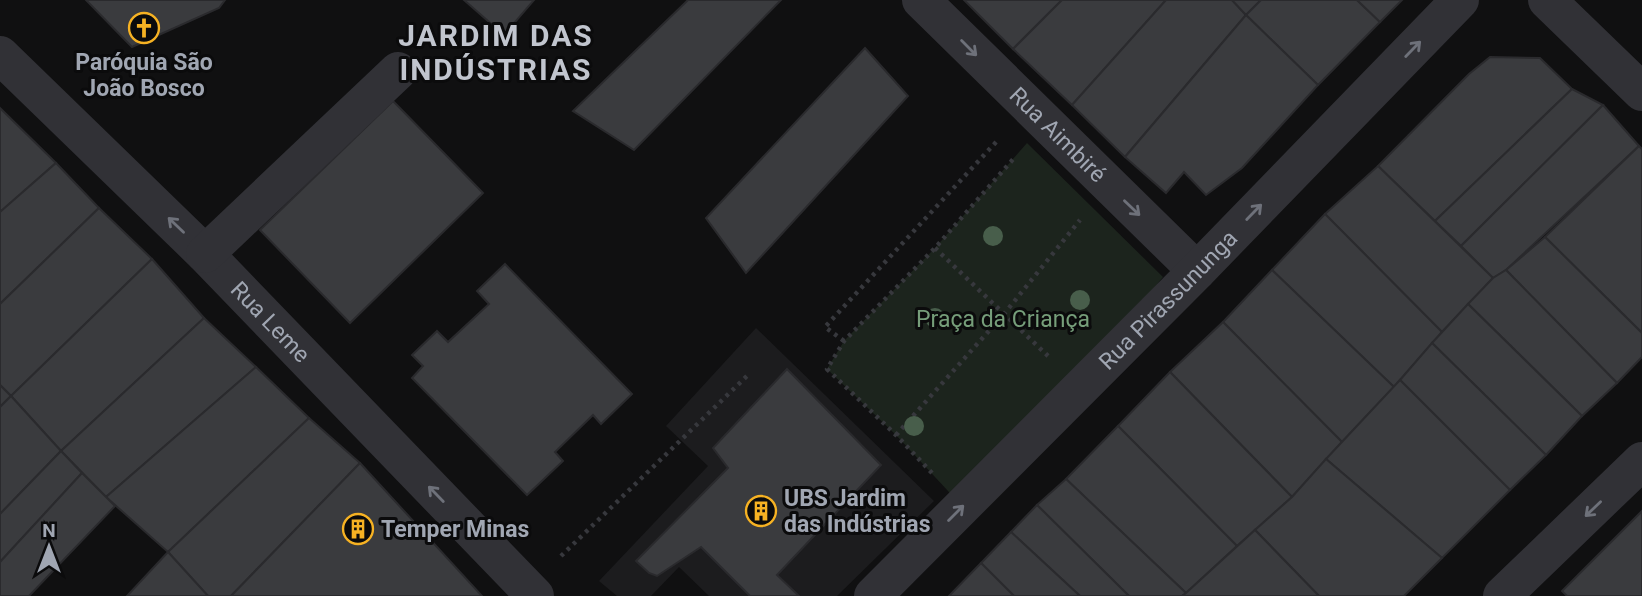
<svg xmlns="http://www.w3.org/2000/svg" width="1642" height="596" viewBox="0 0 1642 596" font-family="Roboto,sans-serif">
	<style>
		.built { fill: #1c1c1e }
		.green { fill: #1c241d }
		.building { fill: #3a3b3e; stroke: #2a2a2d; stroke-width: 2 }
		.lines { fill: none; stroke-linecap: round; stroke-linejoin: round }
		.path { stroke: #37383d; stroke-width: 4.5; stroke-dasharray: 3.5 5; stroke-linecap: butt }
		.minor { stroke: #313136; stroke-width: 38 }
		.tree { fill: #485e4b }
		.oneway { stroke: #6e717a }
		.labels { text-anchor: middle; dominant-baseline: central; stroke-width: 6; stroke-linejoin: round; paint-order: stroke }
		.poi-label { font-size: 23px; font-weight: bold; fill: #a0a6b2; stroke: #0b0b0c; text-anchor: start }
		.street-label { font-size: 23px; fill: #a0a6b2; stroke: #0b0b0c }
		.park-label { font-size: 23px; fill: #769e7a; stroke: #0b0b0c }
		.district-label { font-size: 30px; font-weight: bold; letter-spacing: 2px; fill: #c1c5ce; stroke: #0b0b0c }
	</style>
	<rect width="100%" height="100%" fill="#101011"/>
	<!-- built -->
	<path class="built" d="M756,328L934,501L837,596H709L679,567L651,596H617L599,581L708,466L666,426Z"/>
	<!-- green -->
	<path class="green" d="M1027,143L1163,277L1076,383L961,505L896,435L827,369L844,341L935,248Z"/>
	<!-- building -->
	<g class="building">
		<path d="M86,0H225L219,8L132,47Z"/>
		<path d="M464,0H534L504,35Z"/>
		<path d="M688,0H781L634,150L573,111Z"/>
		<path d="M964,0H1062L1013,49Z"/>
		<path d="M1062,0H1166L1072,105L1013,49Z"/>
		<path d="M1166,0H1232L1246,15L1125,157L1072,105Z"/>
		<path d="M1232,0H1261L1246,15Z"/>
		<path d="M1261,0H1357L1380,22L1318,85L1246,15Z"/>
		<path d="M1357,0H1402L1380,22Z"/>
		<path d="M1246,15L1318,85L1242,168L1206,195L1184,172L1166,193L1125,157Z"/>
		<path d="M865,48L908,96L746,273L706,218Z"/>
		<path d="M1490,57L1540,58L1572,89L1435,221L1378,166L1469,74Z"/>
		<path d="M1572,89L1603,105L1461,246L1435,221Z"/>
		<path d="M393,101L483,193L350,323L260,230Z"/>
		<path d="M1603,105L1639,146L1506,270L1493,278L1461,246Z"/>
		<path d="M0,108L56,163L0,212Z"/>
		<path d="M1639,146L1642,149V333L1545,237Z"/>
		<path d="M56,163L99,208L0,304V212Z"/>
		<path d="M1378,166L1493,278L1442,332L1325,214Z"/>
		<path d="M99,208L152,259L11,396L0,385V304Z"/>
		<path d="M1325,214L1442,332L1394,387L1272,270Z"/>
		<path d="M1545,237L1642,333V357L1617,383L1506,270Z"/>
		<path d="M152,259L204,318L61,451L11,396Z"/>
		<path d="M505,264L632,394L601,424L593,415L555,452L563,461L527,495L412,378L423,366L412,355L437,331L448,342L489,304L477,291Z"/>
		<path d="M1272,270L1394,387L1342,442L1223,322Z"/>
		<path d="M1506,270L1617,383L1582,416L1468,304L1493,278Z"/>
		<path d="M1468,304L1582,416L1546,455L1432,343Z"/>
		<path d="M204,318L256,367L106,497L61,451Z"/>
		<path d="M1223,322L1342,442L1292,497L1170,372Z"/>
		<path d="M1432,343L1546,455L1510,490L1400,380Z"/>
		<path d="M256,367L309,418L168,552L106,497Z"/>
		<path d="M787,369L881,465L777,575L799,596H750L701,547L657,576L649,573L636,561L728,468L713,448Z"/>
		<path d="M1170,372L1292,497L1237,546L1118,426Z"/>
		<path d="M1400,380L1510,490L1442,558L1326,459Z"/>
		<path d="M0,385L11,396L0,407Z"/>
		<path d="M11,396L61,451L0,514V407Z"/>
		<path d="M309,418L360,463L231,596H208L168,552Z"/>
		<path d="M1118,426L1237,546L1186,593L1066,479Z"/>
		<path d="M61,451L82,473L0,562V514Z"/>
		<path d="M1326,459L1442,558L1404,596H1319L1255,530L1292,497Z"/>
		<path d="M360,463L482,596H231Z"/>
		<path d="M82,473L115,506L29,596H0V562Z"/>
		<path d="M1066,479L1186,593L1182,596H1129L1037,505Z"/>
		<path d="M1037,505L1129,596H1080L1011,532Z"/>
		<path d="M1642,511V596H1567L1562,591Z"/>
		<path d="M1255,530L1319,596H1182L1186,593Z"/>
		<path d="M1011,532L1080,596H1014L981,563Z"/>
		<path d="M168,552L208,596H127Z"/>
		<path d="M981,563L1014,596H949Z"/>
	</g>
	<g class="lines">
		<!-- path -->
		<g class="path">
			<path d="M935,248L1048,356"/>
			<path d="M844,341L825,327L998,140"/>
			<path d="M896,435L1004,314L1080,220"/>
			<path d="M932,473L896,435L827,369L844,341L935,248L1015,157"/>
			<path d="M561,556L747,376"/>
		</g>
		<!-- minor -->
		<g class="minor">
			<path id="s1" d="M921,0L1197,271"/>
			<path d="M1547,0L1642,92"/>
			<path id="s2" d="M0,55L205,254L535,596"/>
			<path d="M205,254L398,71"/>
			<path id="s3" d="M873,596L1197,271L1460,0"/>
			<path d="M1502,596L1642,461"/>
		</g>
	</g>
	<!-- trees -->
	<g class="tree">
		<circle cx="993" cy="236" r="10"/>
		<circle cx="1080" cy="300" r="10"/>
		<circle cx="935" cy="318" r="10"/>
		<circle cx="914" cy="426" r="10"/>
	</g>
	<!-- one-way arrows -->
	<defs><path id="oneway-shaft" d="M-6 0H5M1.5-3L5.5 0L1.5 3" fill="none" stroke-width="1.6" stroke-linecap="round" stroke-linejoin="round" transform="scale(1.75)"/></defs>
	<g class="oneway">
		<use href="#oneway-shaft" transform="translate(969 48) rotate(45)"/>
		<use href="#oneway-shaft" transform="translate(1413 49) rotate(-46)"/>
		<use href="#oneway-shaft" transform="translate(1132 208) rotate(44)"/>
		<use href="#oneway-shaft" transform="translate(1254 212) rotate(-46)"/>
		<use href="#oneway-shaft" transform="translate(176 225) rotate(-136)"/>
		<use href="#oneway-shaft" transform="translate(436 494) rotate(-134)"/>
		<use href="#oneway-shaft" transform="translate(1593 509) rotate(136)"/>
		<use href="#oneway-shaft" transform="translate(956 513) rotate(-45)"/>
	</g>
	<!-- icons -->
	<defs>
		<g id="church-ring" transform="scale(1.575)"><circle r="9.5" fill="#0b0b0c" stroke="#f6b223" stroke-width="1.5"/><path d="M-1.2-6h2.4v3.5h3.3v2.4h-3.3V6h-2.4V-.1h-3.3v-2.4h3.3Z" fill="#f6b223"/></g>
		<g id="building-ring" transform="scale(1.575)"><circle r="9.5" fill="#0b0b0c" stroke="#f6b223" stroke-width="1.5"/><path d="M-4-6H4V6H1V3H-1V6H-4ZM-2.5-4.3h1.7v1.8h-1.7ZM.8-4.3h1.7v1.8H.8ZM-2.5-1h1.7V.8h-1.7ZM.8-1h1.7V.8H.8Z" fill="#f6b223"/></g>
	</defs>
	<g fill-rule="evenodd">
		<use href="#church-ring" x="144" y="28"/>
		<use href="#building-ring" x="761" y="511"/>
		<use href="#building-ring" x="358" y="529"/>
	</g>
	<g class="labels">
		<!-- poi labels -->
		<g class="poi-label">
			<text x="144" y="62" text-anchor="middle">Paróquia São<tspan x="144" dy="26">João Bosco</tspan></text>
			<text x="784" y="498">UBS Jardim<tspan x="784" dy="26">das Indústrias</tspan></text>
			<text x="381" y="529">Temper Minas</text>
		</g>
		<!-- street labels -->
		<g class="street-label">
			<text stroke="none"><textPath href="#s1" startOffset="192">Rua Aimbiré</textPath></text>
			<text stroke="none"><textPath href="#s3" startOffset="418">Rua Pirassununga</textPath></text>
			<text stroke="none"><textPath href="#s2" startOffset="380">Rua Leme</textPath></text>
		</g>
		<!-- park labels -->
		<g class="park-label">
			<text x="1003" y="319">Praça da Criança</text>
		</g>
		<!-- district labels -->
		<g class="district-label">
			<text x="496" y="35">JARDIM DAS<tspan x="496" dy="34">INDÚSTRIAS</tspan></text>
		</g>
	</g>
	<!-- north arrow -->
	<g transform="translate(49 547)" stroke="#0b0b0c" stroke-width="5" paint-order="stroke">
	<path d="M0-5L12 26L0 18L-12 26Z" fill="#a0a6b2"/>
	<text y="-10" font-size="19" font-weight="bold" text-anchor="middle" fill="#a0a6b2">N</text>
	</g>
</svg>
